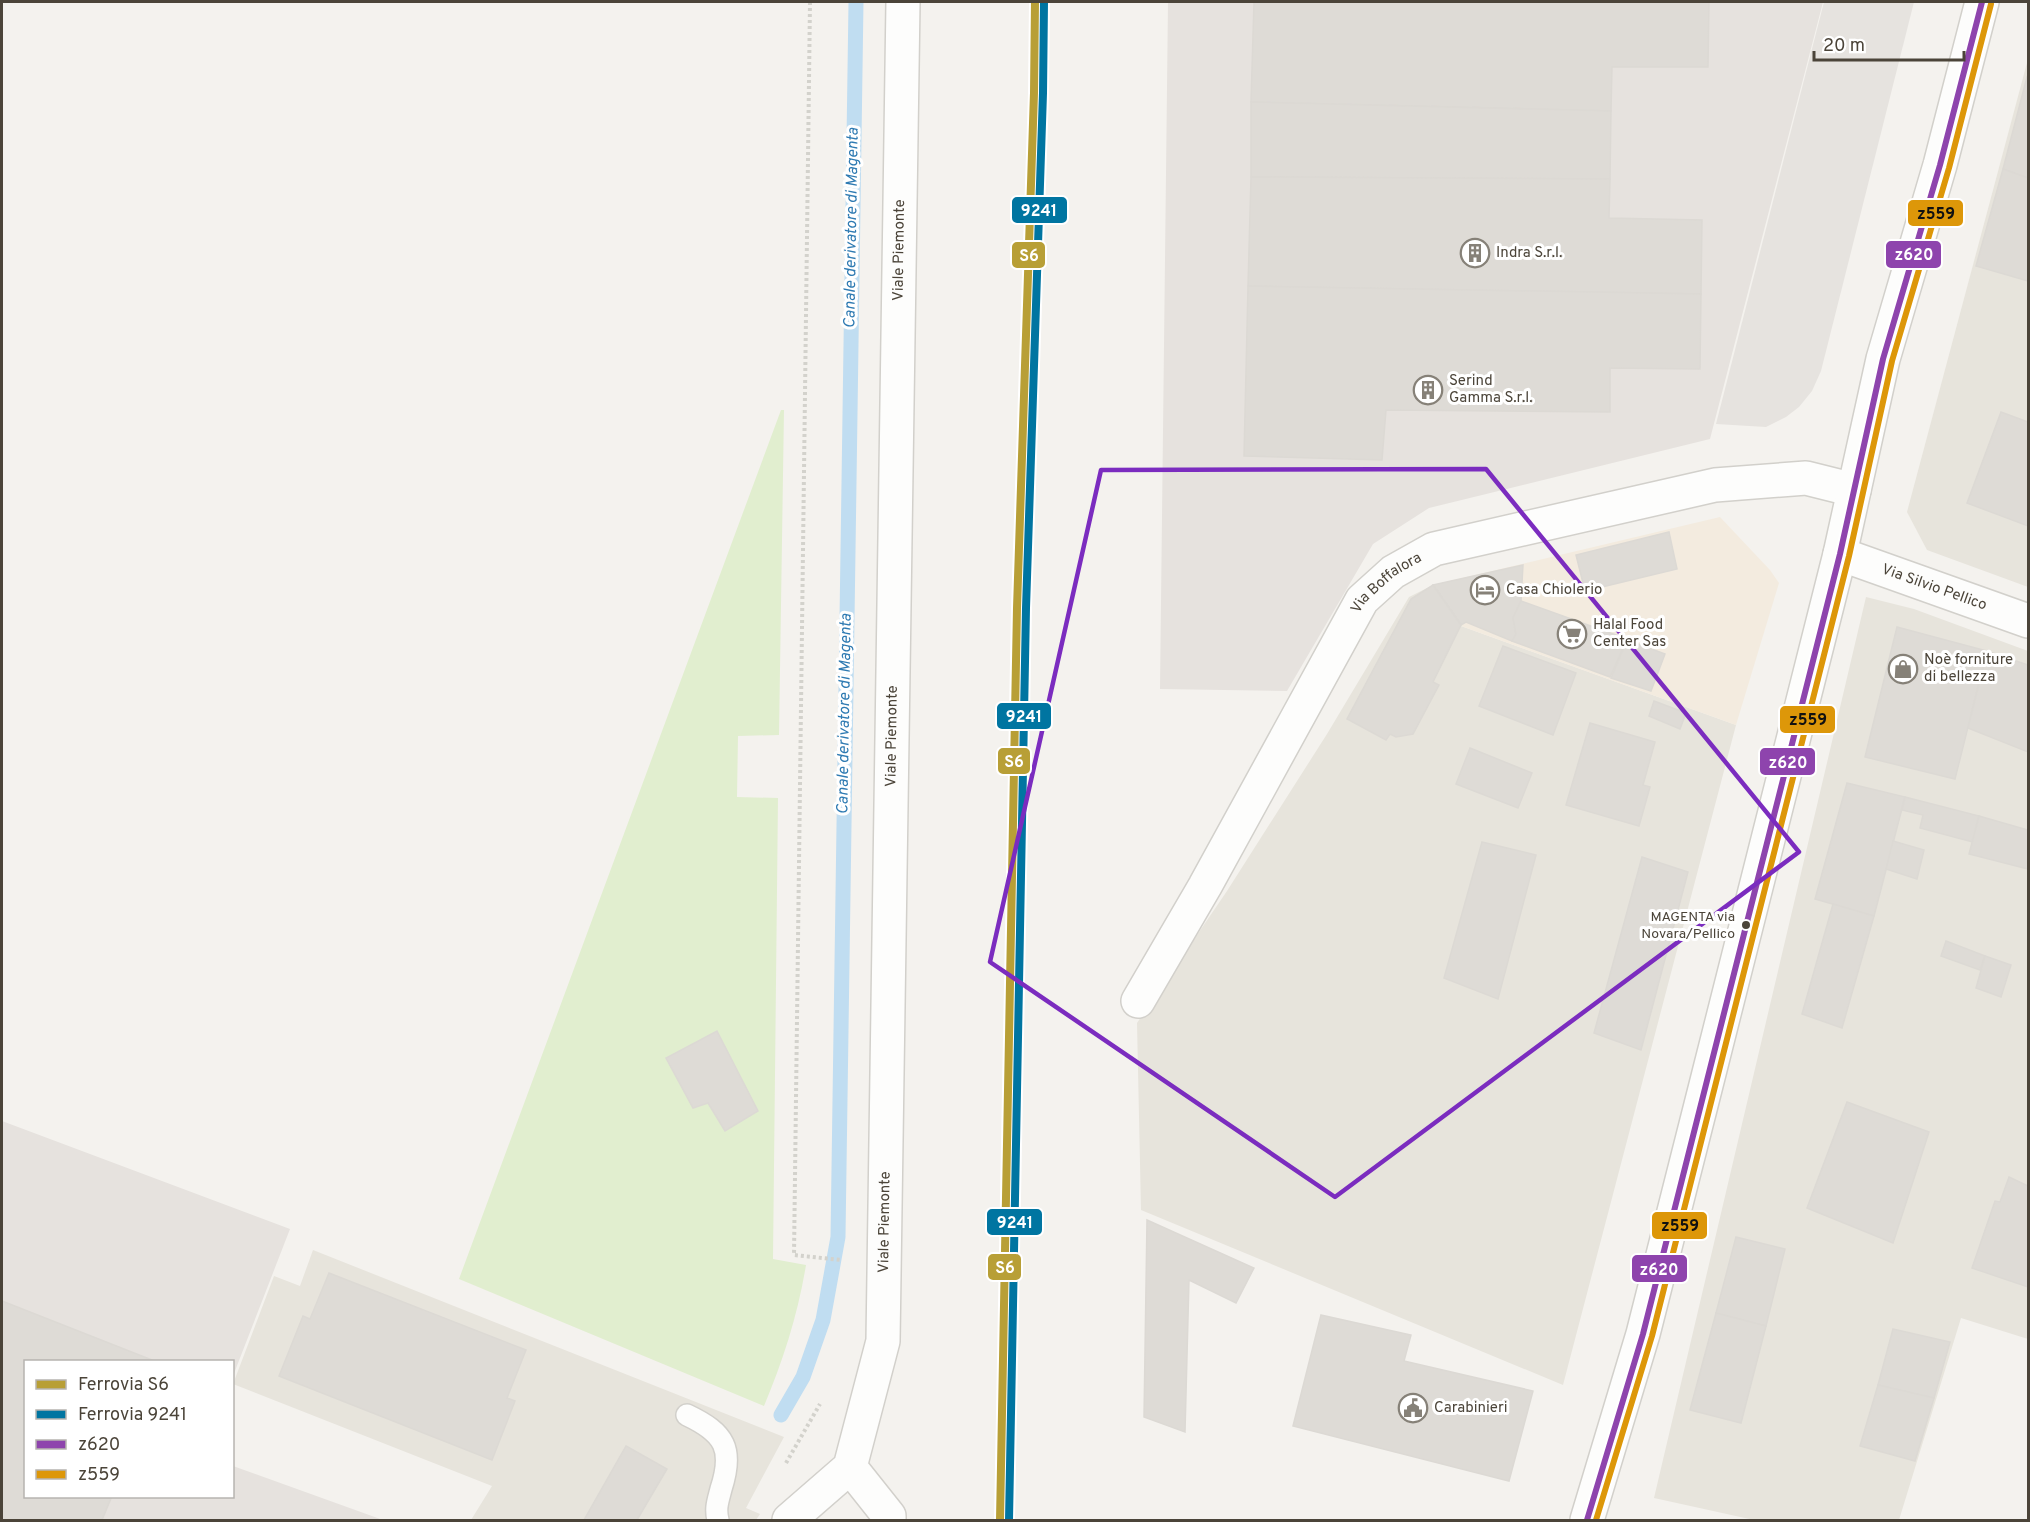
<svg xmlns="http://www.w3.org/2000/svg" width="2030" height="1522" viewBox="0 0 2030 1522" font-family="Overpass,sans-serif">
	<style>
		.residential { fill: #e7e4dc }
		.commercial { fill: #f3ebdf }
		.industrial { fill: #e6e2de }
		.green { fill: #e1eecf }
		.parking { fill: #e6e3df }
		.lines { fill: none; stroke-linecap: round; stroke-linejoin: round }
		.stream { stroke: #c0ddf1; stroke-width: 15 }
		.building { fill: #dedbd6; stroke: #dcd9d4; stroke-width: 1.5 }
		.service-casing { stroke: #d2d0cb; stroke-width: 24 }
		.minor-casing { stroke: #d2d0cb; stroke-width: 36 }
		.tertiary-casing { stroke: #d2d0cb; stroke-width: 36 }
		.path { stroke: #d3d2cc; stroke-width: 4; stroke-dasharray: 3 3; stroke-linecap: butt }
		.service { stroke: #fdfdfc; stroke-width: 21 }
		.minor { stroke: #fdfdfc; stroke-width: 33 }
		.tertiary { stroke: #fdfdfc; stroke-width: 33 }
		.bus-1-casing { stroke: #fff; stroke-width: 10 }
		.bus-2-casing { stroke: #fff; stroke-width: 10 }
		.bus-1 { stroke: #8e44ad; stroke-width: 6 }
		.bus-2 { stroke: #dd9709; stroke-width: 6 }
		.rail-1-casing { stroke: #fff; stroke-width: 12 }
		.rail-2-casing { stroke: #fff; stroke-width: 12 }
		.rail-1 { stroke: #b89f36; stroke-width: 8 }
		.rail-2 { stroke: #0075a1; stroke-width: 8 }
		.marked { fill: none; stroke: #7b2cbf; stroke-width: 4.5; stroke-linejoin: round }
		.bus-dot { fill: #4b4439; stroke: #fff; stroke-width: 2 }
		.labels { text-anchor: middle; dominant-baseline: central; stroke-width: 6; stroke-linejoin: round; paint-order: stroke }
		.bus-label { font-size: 14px; fill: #4b4439; stroke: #fff; text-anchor: end }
		.street-label { font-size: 15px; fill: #4b4439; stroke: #fff }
		.poi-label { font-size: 15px; fill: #4b4439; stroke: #fff; text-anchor: start }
		.water-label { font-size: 16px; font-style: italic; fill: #2e7ab2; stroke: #fff }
		.line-badge { stroke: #fff; stroke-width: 2 }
		.badge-label { font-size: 16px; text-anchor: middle; font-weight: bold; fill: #fff }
		.pale-badge-label { font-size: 16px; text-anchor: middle; font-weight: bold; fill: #111 }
	</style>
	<rect width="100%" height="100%" fill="#f4f2ee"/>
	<!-- residential -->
	<g class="residential">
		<path d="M2028,59V587L1927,550L1907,512Z"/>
		<path d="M1433,585L1461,626L1736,725L1563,1385L1141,1210L1137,1023L1227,891L1327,734L1409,597Z"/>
		<path d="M1866,597L1914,609L2028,651V1339L1961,1318L1899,1520H1754L1654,1498Z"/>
		<path d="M313,1250L784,1437L746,1508L760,1514L756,1520H471L492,1486L233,1384L274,1276L300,1286Z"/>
	</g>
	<!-- commercial -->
	<path class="commercial" d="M1720,517L1770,570L1779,583L1736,725L1461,626L1433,585Z"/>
	<!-- industrial -->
	<g class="industrial">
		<path d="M1168,2H1823L1710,439L1429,508L1373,544L1287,691L1160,689Z"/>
		<path d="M2,1121L290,1229L233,1376L232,1362H26V1496H232L233,1466L383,1520H2Z"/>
	</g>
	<!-- green -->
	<path class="green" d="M781,410H784L779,735L738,736L737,797L778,798L773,1259L806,1265C798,1314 783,1361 764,1406L459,1279Z"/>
	<!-- parking -->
	<path class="parking" d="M1824,2H1914L1821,371L1812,391L1799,407L1786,417L1766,427L1716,424Z"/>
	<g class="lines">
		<!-- stream -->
		<path class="stream" d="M781,1415L803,1377L823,1320L838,1237L856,2"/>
	</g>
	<!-- building -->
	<g class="building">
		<path d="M1254,2H1709L1708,67H1612L1611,111L1251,102Z"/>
		<path d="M2027,77L2028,78V178L2003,169Z"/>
		<path d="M1251,102L1611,111L1610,179L1251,177Z"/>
		<path d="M2003,169L2028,178V281L1976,266Z"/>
		<path d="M1251,177L1610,179L1609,218L1702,220L1701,294L1248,286Z"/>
		<path d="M1248,286L1701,294L1700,369L1610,368V412L1386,410L1382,460L1244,456Z"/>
		<path d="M2001,412L2028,422V526L1967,503Z"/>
		<path d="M1669,532L1677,569L1585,591L1576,555Z"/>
		<path d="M1523,565L1521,601L1513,618L1516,634L1512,641L1466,622L1461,625L1433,585Z"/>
		<path d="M1433,585L1461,625L1433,682L1439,685L1413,734L1396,737L1390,734L1386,740L1347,719L1411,599Z"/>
		<path d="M1521,601L1627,639L1610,677L1512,641L1516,634L1513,618Z"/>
		<path d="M1897,627L1987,651L1955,779L1865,757Z"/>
		<path d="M1627,640L1665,654L1651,691L1611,678Z"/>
		<path d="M1503,646L1576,673L1553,735L1479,706Z"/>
		<path d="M1987,651L2028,665V752L1968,728Z"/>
		<path d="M1654,701L1686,713L1680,729L1649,716Z"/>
		<path d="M1590,723L1655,742L1643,785L1650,787L1639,826L1566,805Z"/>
		<path d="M1470,748L1532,773L1518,808L1456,784Z"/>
		<path d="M1847,783L1905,797L1874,916L1815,899Z"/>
		<path d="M1905,797L1979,816L1973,842L1920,828L1923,815L1902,810Z"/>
		<path d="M1979,816L2028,830V869L1969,854Z"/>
		<path d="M1893,841L1924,850L1917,879L1886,869Z"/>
		<path d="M1482,842L1536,855L1498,999L1444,978Z"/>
		<path d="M1642,857L1688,872L1641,1050L1594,1033Z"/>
		<path d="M1833,904L1874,916L1842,1028L1802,1014Z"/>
		<path d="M1946,941L1985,956L1980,970L1941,956Z"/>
		<path d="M1985,956L2011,965L2001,997L1976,988Z"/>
		<path d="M717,1031L758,1111L725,1131L708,1103L693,1108L666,1058Z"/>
		<path d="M1847,1102L1929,1132L1893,1243L1807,1208Z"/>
		<path d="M2009,1177L2028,1186V1287L1972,1268L1995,1201L2000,1202Z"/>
		<path d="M1147,1220L1254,1268L1236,1303L1189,1280L1185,1432L1144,1417Z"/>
		<path d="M1736,1237L1785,1249L1766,1326L1716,1313Z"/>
		<path d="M329,1273L526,1350L507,1398L515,1401L492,1460L279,1376L303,1316L310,1319Z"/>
		<path d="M2,1301L157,1362H26V1496H112L102,1520H2Z"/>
		<path d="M1716,1313L1766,1326L1741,1423L1690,1410Z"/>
		<path d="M1321,1315L1411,1335L1404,1361L1533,1391L1509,1481L1293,1426Z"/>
		<path d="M1893,1329L1950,1342L1934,1398L1878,1385Z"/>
		<path d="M1878,1385L1934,1398L1915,1461L1860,1446Z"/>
		<path d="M626,1446L667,1469L637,1520H584Z"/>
	</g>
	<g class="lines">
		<!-- service casing -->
		<g class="service-casing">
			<path id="service" d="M687,1415C725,1433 734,1449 721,1489C718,1501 715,1508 718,1520"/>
		</g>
		<!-- minor casing -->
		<g class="minor-casing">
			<g id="minor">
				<path id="s1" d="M1840,554L2028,621"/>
				<path id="s2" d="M1138,1001L1205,886L1362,600L1393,572L1434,549L1715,485L1806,478L1854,490"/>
				<path d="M850,1467L889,1516V1520"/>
			</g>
		</g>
		<!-- tertiary casing -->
		<g class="tertiary-casing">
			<g id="tertiary">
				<path id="s3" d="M789,1520L850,1467L883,1341L903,2"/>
				<path d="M1587,1520L1643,1334L1704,1093L1840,554L1883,359L1940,165L1982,2"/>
			</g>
		</g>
		<!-- path -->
		<g class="path">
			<path d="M810,2L794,1255L841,1260"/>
			<path d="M786,1463L820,1404"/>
		</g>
		<!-- service -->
		<use href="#service" class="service"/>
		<!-- minor -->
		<use href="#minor" class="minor"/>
		<!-- tertiary -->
		<use href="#tertiary" class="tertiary"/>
		<!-- bus-1 casing -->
		<g class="bus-1-casing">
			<path id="bus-1" d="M1587,1520L1643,1334L1840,554L1883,359L1940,165L1982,2"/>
		</g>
		<!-- bus-2 casing -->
		<g class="bus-2-casing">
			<path id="bus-2" d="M1596,1520L1652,1336L1849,556L1892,361L1949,168L1991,4"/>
		</g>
		<!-- bus-1 -->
		<use href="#bus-1" class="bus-1"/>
		<!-- bus-2 -->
		<use href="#bus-2" class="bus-2"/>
		<!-- rail-1 casing -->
		<g class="rail-1-casing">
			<path id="rail-1" d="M1000,1520L1017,608L1034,93L1035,2"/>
		</g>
		<!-- rail-2 casing -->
		<g class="rail-2-casing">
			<path id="rail-2" d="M1009,1520L1026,608L1043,93L1044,2"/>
		</g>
		<!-- rail-1 -->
		<use href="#rail-1" class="rail-1"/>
		<!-- rail-2 -->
		<use href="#rail-2" class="rail-2"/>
	</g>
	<!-- marked area -->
	<path class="marked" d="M1486,469L1799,852L1335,1197L990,962L1101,470Z"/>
	<!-- icons -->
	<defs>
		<g id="building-ring" transform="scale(1.5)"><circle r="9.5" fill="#fff" stroke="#868178" stroke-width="1.5"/><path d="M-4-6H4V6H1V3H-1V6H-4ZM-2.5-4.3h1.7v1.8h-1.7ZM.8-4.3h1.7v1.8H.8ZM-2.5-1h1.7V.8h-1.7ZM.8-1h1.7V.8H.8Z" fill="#868178"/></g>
		<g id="hotel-ring" transform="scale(1.5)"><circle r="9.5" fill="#fff" stroke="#868178" stroke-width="1.5"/><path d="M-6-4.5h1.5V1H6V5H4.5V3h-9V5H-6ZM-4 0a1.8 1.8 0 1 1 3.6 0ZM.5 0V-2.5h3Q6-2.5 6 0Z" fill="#868178"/></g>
		<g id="supermarket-ring" transform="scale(1.5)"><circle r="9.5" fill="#fff" stroke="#868178" stroke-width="1.5"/><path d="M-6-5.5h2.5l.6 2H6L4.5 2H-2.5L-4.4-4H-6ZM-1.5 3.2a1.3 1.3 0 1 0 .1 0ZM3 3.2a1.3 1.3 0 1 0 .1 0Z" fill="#868178"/></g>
		<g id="shop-ring" transform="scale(1.5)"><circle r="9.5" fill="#fff" stroke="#868178" stroke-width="1.5"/><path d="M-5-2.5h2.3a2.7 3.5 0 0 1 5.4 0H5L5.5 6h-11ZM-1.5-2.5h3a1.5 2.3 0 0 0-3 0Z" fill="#868178"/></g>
		<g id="civic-ring" transform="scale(1.5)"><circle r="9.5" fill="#fff" stroke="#868178" stroke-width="1.5"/><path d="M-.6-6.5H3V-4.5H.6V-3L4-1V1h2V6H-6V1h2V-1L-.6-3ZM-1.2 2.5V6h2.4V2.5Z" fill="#868178"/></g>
	</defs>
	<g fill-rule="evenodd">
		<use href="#building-ring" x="1475" y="253"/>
		<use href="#building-ring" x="1428" y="390"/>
		<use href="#hotel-ring" x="1485" y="590"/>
		<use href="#supermarket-ring" x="1572" y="634"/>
		<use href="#shop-ring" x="1903" y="669"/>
		<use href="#civic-ring" x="1413" y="1408"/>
	</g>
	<!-- markers -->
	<circle class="bus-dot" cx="1746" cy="925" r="5"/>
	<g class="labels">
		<!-- bus labels -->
		<g class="bus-label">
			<text x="1735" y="917">MAGENTA via<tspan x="1735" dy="17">Novara/Pellico</tspan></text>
		</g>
		<!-- street labels -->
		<g class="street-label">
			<text stroke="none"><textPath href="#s3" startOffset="1302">Viale Piemonte</textPath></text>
			<text stroke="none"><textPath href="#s2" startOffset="489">Via Boffalora</textPath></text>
			<text stroke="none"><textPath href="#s1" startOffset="100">Via Silvio Pellico</textPath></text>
			<text stroke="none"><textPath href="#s3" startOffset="816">Viale Piemonte</textPath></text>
			<text stroke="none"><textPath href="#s3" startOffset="330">Viale Piemonte</textPath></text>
		</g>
		<!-- poi labels -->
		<g class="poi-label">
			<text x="1496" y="253">Indra S.r.l.</text>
			<text x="1449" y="381">Serind<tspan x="1449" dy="17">Gamma S.r.l.</tspan></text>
			<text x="1506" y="590">Casa Chiolerio</text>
			<text x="1593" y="625">Halal Food<tspan x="1593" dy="17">Center Sas</tspan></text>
			<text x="1924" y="660">Noè forniture<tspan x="1924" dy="17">di bellezza</tspan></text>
			<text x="1434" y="1408">Carabinieri</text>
		</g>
		<!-- water labels -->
		<g class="water-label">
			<text transform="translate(852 228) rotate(-89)">Canale derivatore di Magenta</text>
			<text transform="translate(845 714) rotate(-89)">Canale derivatore di Magenta</text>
		</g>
	</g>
	<g class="line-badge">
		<rect x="1011" y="196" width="57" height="28" rx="6" fill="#0075a1"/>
		<rect x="1907" y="199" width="57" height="28" rx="6" fill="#dd9709"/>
		<rect x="1885" y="240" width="57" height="29" rx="6" fill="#8e44ad"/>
		<rect x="1011" y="241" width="35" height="28" rx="6" fill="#b89f36"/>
		<rect x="996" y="702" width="56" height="28" rx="6" fill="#0075a1"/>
		<rect x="1779" y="705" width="57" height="29" rx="6" fill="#dd9709"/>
		<rect x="997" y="747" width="34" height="28" rx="6" fill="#b89f36"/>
		<rect x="1759" y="747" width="57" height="29" rx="6" fill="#8e44ad"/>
		<rect x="986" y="1208" width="57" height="28" rx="6" fill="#0075a1"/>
		<rect x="1651" y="1211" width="57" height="29" rx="6" fill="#dd9709"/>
		<rect x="987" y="1253" width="35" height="28" rx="6" fill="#b89f36"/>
		<rect x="1631" y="1254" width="57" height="29" rx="6" fill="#8e44ad"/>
	</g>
	<g class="badge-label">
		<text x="1039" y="216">9241</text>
		<text x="1914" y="260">z620</text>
		<text x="1029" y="261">S6</text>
		<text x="1024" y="722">9241</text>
		<text x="1014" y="767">S6</text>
		<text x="1788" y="768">z620</text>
		<text x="1015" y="1228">9241</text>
		<text x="1005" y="1273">S6</text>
		<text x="1659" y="1275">z620</text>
	</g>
	<g class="pale-badge-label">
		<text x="1936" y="219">z559</text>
		<text x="1808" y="725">z559</text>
		<text x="1680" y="1231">z559</text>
	</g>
	<!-- border -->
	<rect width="2030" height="1522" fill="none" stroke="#4b4439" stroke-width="6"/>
	<!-- legend -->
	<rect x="24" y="1360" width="210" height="138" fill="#ffffff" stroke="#b7b4b0" stroke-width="1.5"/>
	<rect x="36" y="1380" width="30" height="9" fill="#b89f36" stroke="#b7b4b0" stroke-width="1.5"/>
	<text x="78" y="1390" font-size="18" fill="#4b4439">Ferrovia S6</text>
	<rect x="36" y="1410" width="30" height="9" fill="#0075a1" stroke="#b7b4b0" stroke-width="1.5"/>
	<text x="78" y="1420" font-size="18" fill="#4b4439">Ferrovia 9241</text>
	<rect x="36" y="1440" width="30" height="9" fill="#8e44ad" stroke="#b7b4b0" stroke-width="1.5"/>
	<text x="78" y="1450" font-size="18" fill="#4b4439">z620</text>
	<rect x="36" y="1470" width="30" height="9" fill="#dd9709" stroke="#b7b4b0" stroke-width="1.5"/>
	<text x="78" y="1480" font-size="18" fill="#4b4439">z559</text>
	<!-- scale -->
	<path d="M1814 51v9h150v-9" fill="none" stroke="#4b4439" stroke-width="3"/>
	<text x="1823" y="51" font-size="18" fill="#4b4439" stroke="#ffffff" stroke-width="4.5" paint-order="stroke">20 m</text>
</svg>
